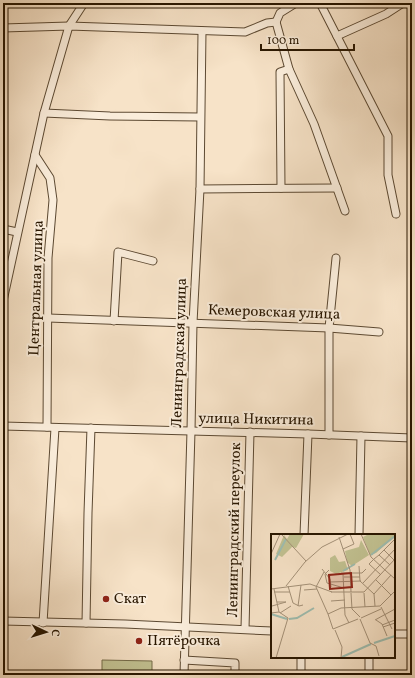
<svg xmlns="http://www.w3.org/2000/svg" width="415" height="678" viewBox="0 0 415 678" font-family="Vollkorn,serif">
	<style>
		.grass { fill: #c2c292; stroke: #756c49 }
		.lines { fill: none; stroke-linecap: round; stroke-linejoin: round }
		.minor-casing { stroke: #5c4932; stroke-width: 9 }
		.minor { stroke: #faeddb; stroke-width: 7 }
		.poi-dot { fill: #8f2418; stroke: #faeddb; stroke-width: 1.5 }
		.labels { text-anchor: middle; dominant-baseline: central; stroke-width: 4; stroke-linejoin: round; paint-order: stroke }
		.street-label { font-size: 15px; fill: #281600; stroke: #faeddb }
		.poi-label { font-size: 15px; fill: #281600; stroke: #faeddb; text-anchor: start }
		.inset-river { fill: none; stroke: #9ebeb1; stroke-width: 2 }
		.inset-road { fill: none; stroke: #a49178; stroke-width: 1 }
		.view { fill: #8f2418; fill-opacity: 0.15; stroke: #8f2418; stroke-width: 2 }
		.inset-edge { fill: none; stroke: #281600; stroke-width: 2 }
	</style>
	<rect width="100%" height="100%" fill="#f7e3c8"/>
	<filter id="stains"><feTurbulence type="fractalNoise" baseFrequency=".005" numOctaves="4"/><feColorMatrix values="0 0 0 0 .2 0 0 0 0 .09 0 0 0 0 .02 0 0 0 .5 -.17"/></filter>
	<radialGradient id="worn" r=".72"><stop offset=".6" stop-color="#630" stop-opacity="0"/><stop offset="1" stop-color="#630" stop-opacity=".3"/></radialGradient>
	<!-- grass -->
	<path class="grass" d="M102,660L152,661V675H102Z"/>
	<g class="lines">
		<!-- minor casing -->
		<g class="minor-casing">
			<g id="minor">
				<path d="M320,3L388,136V175L396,214"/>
				<path d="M276,22L289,69L314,124L345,211"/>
				<path d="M276,22L280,13L296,3"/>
				<path d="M3,28L69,26L245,32L267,23L276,22"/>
				<path d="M337,36L386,14L403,3"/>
				<path d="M44,113L110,116L200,117"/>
				<path d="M35,155L50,178L53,200L48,258L47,427"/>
				<path d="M281,188L280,72L289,69"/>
				<path d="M200,189L337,188"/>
				<path d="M3,229L17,232"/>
				<path d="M3,301L44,113L69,26L84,3"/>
				<path d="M48,318L329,328L379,332"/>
				<path d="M114,321L118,252L153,261"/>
				<path d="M3,426L308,434L412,438"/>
				<path d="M329,435V328L336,258"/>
				<path d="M304,535L308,434"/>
				<path d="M359,535L361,436"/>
				<path d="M3,621L125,624L272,631"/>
				<path d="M43,623L55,428"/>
				<path d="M86,623L88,513L91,428"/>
				<path d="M245,629L250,432"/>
				<path d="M394,634H412"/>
				<path d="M184,660L235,663V675"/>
				<path d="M184,675L191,431L193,323L200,189L202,31"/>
				<path d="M301,675V657"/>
				<path d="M369,675V657"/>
			</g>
		</g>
		<!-- minor -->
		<use href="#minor" class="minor"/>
	</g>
	<!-- markers -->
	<g class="poi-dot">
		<circle cx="106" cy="599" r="4"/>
		<circle cx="139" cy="641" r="4"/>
	</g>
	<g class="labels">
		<!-- street labels -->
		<g class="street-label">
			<text transform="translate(37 288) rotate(-88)">Центральная улица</text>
			<text transform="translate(274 313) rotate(2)">Кемеровская улица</text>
			<text transform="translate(180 353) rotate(-88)">Ленинградская улица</text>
			<text transform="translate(256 420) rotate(1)">улица Никитина</text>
			<text transform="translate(235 530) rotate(-89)">Ленинградский переулок</text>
		</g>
		<!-- poi labels -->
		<g class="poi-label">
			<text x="114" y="599">Скат</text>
			<text x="147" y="641">Пятёрочка</text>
		</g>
	</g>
	<!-- overview -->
	<g transform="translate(271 534)">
		<rect width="124" height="124" fill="#f7e3c8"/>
		<path d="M19,0H33L25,14L21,13L11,23L5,20L13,1L16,5ZM98,0H123L124,2L105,19L99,21L92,3ZM90,6L98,21L81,32L76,28L74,17L88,13ZM64,21L68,28L74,27L77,36L65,40L59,37V24Z" fill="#c2c292"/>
		<path class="inset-river" d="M100,21L124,2M4,26L15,5M72,37L84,30M0,80L16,85M18,85L26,84L43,74M103,109L124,102M71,123L100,110"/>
		<path class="inset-road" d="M90,0L100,23L114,36M11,1L35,27M68,3L79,36L80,58M72,15L83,10L79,0M113,16L123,26M0,20L9,0M108,21L124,5M88,32L89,47L103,60L104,72M51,35L59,45L60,53M58,36L54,40L56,49L73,54M114,36L124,45M53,38L45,53L57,80M70,39H91L95,35M72,40L74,81L78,89M110,41L98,30L103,25L108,21L119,31M73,43H89M105,46L120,61M59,48L90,47M92,49L124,15M15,52L34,28L51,13L77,0M17,52L22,69L28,72L32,71M0,55L39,50L61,58M3,55L8,78M33,56L46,55M3,58H19M60,58H93L124,25M80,59L81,75L89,83M93,59L94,73M103,60L120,41M60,67L74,66M1,72L15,68H6M27,72L30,51M110,73L121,95M0,79L8,78L17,84L5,124M9,79L20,72M90,84L110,75M89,85L99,109L105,112L108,122M104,86L124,75M105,86L111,90L116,102M111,91L124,86M112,93L124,89M62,95L57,80L70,74L109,72L124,57M62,95L87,85M64,96L71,113L70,124"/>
		<path class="view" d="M80,39L81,53L59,55L58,41Z"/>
		<rect width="124" height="124" class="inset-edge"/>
	</g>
	<!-- margin -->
	<rect width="415" height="678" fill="none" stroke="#f7e3c8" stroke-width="16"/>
	<rect x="4" y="4" width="407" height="670" fill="none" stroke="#281600" stroke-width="2"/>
	<rect x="8" y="8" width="399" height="662" fill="none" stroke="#281600"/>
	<!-- north arrow -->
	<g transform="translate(46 632) rotate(94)" stroke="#faeddb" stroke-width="3" paint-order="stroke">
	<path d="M0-3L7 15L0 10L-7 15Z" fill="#281600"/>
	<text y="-6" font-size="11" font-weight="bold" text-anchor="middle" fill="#281600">С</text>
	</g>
	<!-- scale -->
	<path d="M261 44v6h93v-6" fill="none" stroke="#281600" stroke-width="2"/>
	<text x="267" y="44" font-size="12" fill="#281600" stroke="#faeddb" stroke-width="3" paint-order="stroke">100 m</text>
	<rect width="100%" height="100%" filter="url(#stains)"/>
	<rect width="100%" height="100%" fill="url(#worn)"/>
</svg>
